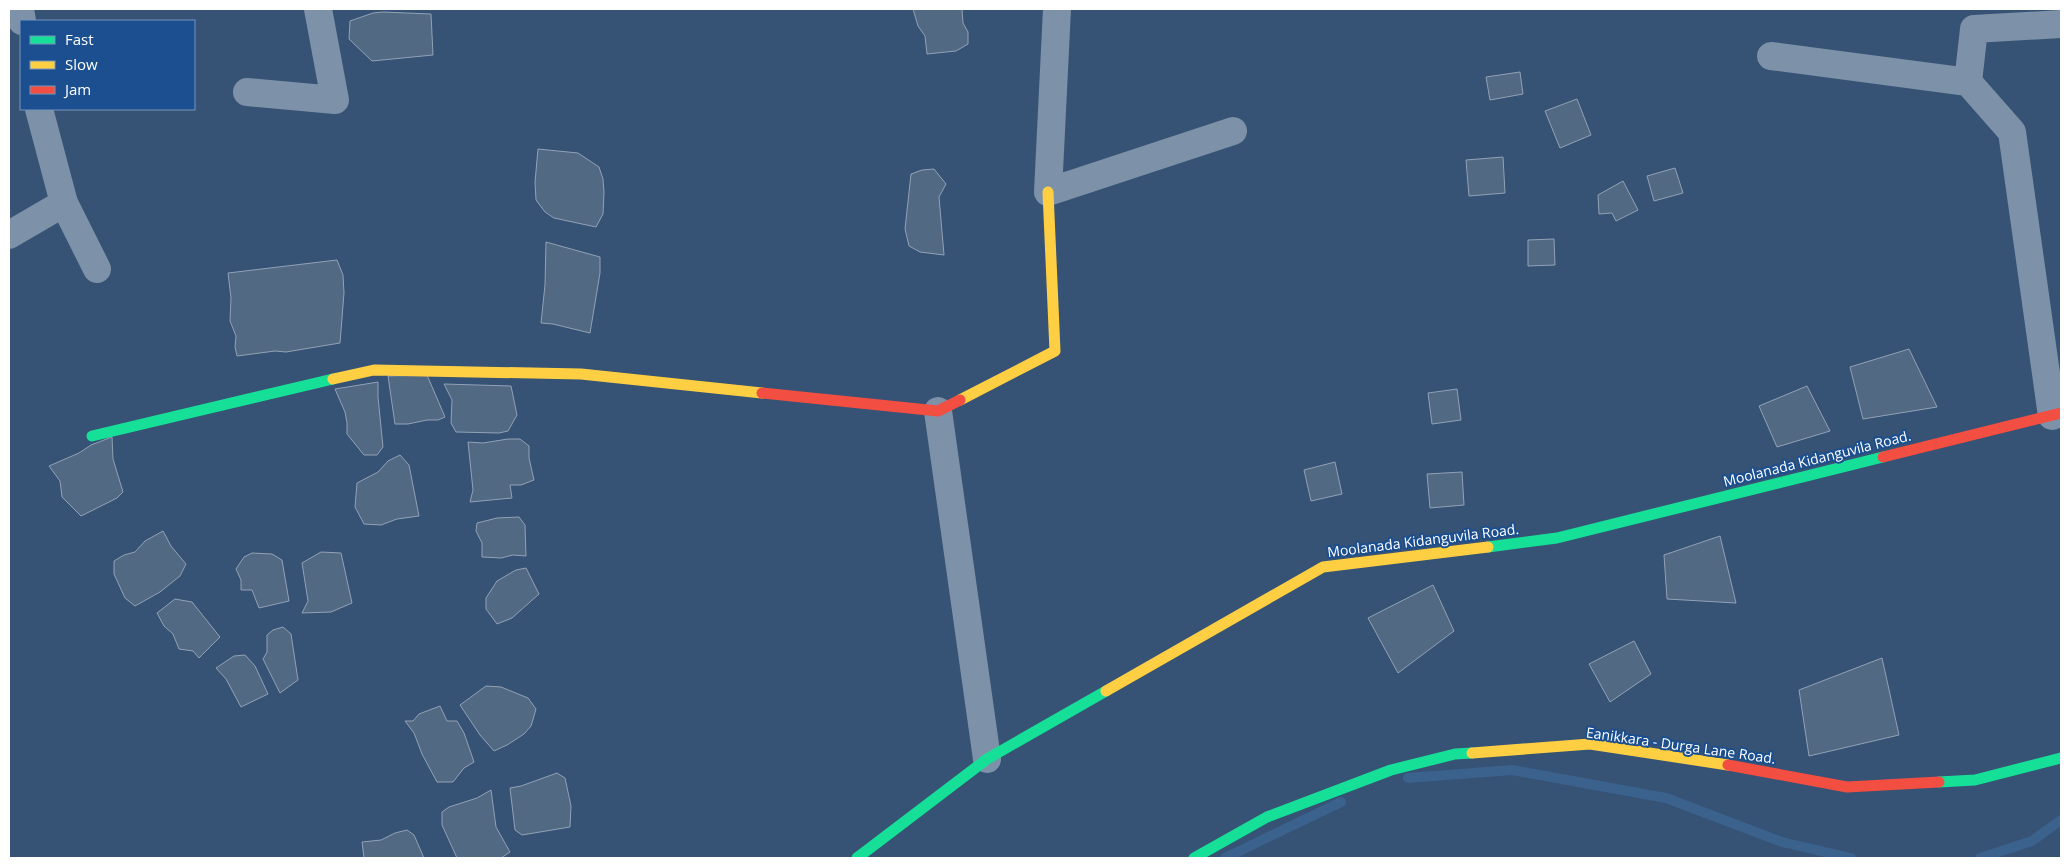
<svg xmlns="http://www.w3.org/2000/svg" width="2070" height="867" viewBox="0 0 2070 867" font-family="'Open Sans',sans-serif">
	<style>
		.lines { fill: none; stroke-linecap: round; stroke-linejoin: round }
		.stream { stroke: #3b618d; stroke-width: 10 }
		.building { fill: #526984; stroke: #92a2b6 }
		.street { stroke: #7d92a8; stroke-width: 28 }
		.fast { stroke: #16e098; stroke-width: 11 }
		.slow { stroke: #ffcf43; stroke-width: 11 }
		.jam { stroke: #f24e42; stroke-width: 11 }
		.labels { text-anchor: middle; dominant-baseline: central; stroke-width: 4; stroke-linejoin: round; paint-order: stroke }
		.street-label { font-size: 14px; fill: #fff; stroke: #1b4f8f }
	</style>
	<rect width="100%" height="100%" fill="#365274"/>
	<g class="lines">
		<!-- stream -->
		<g class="stream">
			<path d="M1408,778L1512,770L1666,798L1782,842L1851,858"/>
			<path d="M1225,858L1341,802"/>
			<path d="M1980,858L2032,841L2061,820"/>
		</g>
	</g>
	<!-- building -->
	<g class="building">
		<path d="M913,9H962L963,23L968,32V44L956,51L927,54L925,36L918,26Z"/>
		<path d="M383,12L431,14L433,55L372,61L349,39L350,21L373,13Z"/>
		<path d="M1520,72L1523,94L1490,100L1486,77Z"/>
		<path d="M1577,99L1591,135L1560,148L1545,111Z"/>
		<path d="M538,149L578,153L599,167L603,179L604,192L603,214L596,227L554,218L545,212L536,200L535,182Z"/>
		<path d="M1503,157L1505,193L1469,196L1466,160Z"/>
		<path d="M1675,168L1683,193L1654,201L1647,176Z"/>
		<path d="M934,169L946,184L939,197L944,255L920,252L909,246L905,229L911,174L922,170Z"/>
		<path d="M1623,181L1638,210L1616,221L1612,213L1599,214L1598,195Z"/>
		<path d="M1554,239L1555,265L1528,266V240Z"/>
		<path d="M546,242L600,257V273L590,333L553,324L541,323L545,285Z"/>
		<path d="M337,260L343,275L344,293L340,343L286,352L275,351L237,356L235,347L236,336L230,321L231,298L228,273Z"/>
		<path d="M1909,349L1937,407L1863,419L1850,367Z"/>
		<path d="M427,375L445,417L438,420H427L408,424H395L388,376Z"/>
		<path d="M378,382V397L383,447L377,455H364L347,434V423L345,412L335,389Z"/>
		<path d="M444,384L511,386L517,415L508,431L499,433L456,432L451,423L452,400Z"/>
		<path d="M1807,386L1830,431L1777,447L1759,406Z"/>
		<path d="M1457,389L1461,420L1432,424L1428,393Z"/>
		<path d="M112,437L113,459L123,492L117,498L81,516L62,497L60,481L49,466L79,453L91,445Z"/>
		<path d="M508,439H520L529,446V458L534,480L521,485H510L512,498L470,502L473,490L468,442L483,443Z"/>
		<path d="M400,455L409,465L419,516L397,519L381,525L364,524L355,507L357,483L378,472L388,461Z"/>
		<path d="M1335,462L1342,494L1311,501L1304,470Z"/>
		<path d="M1462,472L1464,505L1430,508L1427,474Z"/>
		<path d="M519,517L525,525L526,556L513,555L501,558L482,557V543L476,531L477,523L497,518Z"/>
		<path d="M163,531L171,546L186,564L180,576L160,592L135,606L125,598L114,574V561L124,555L135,552L145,541Z"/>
		<path d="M1720,536L1736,603L1667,599L1664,555Z"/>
		<path d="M321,552L341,553L352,603L331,612L302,613L308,601L302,563Z"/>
		<path d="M252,553L272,554L282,560L289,601L259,608L252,590H241V580L236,569L244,557Z"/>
		<path d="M526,568L539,594L512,618L497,624L486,609V598L497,581L516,570Z"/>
		<path d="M1433,585L1454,631L1398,673L1368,618Z"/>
		<path d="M175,599L192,602L220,637L199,658L193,651L179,649L173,634L164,626L157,613Z"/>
		<path d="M283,627L291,634L298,680L280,693L263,659L267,652V635L273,630Z"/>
		<path d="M1634,641L1651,674L1610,702L1589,664Z"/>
		<path d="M245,655L255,666L268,694L241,707L226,679L216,668L234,656Z"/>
		<path d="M1882,658L1899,735L1809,756L1799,690Z"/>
		<path d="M486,686L501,687L528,698L536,709L531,726L524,734L507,745L494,751L480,735L460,705Z"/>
		<path d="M440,706L447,721H457L464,733L474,762L464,768L453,782H437L422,754L414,733L405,721H413L419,714Z"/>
		<path d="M557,773L565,778L571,806L570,827L522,835L515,830L510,788L521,786Z"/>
		<path d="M491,790L496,827L510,852L501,858H457L442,825V812L449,807L477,798Z"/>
		<path d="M407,830L414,835L424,858H364L362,842L381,840L395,833Z"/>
	</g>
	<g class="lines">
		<!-- street -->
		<g class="street">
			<path d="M20,9L22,21"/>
			<path d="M1057,9L1048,192L1233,131"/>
			<path d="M1771,56L1968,82L2012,132L2052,416"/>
			<path d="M1968,82L1974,29L2061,24"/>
			<path d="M247,92L335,100L318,9"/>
			<path d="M39,109L64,203L97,269"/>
			<path d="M9,235L64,203"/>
			<path d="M938,411L987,759"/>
		</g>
		<!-- fast -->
		<g class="fast">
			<path d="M92,436L333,379"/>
			<path d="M1488,547L1557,538L1883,457"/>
			<path d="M1939,782L1975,780L2061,758"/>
			<path d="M857,858L987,759L1106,691"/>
			<path d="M1194,858L1267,817L1391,770L1455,754L1472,753"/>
		</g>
		<!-- slow -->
		<g class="slow">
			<path d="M333,379L374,370L581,374L762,393"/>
			<path d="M960,400L1055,351L1048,192"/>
			<path d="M1106,691L1323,567L1488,547"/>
			<path d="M1472,753L1590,744L1728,765"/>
		</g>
		<!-- jam -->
		<g class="jam">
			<path d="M762,393L938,411L960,400"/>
			<path d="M1883,457L2061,413"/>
			<path d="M1728,765L1847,787L1939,782"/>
		</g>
	</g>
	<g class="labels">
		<!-- street labels -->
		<g class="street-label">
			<text transform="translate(1817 458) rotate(-14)">Moolanada Kidanguvila Road.</text>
			<text transform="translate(1423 540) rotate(-7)">Moolanada Kidanguvila Road.</text>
			<text transform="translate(1681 745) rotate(8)">Eanikkara - Durga Lane Road.</text>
		</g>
	</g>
	<!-- border -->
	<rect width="2070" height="867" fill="none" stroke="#ffffff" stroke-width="20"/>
	<!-- legend -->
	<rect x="20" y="20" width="175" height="90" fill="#1b4f8f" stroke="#7695bc"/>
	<rect x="30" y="36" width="25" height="8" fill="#16e098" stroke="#7695bc"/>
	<text x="65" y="45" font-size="15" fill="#ffffff">Fast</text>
	<rect x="30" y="61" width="25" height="8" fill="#ffcf43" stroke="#7695bc"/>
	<text x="65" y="70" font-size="15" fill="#ffffff">Slow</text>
	<rect x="30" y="86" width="25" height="8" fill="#f24e42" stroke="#7695bc"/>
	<text x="65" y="95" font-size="15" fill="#ffffff">Jam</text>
</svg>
